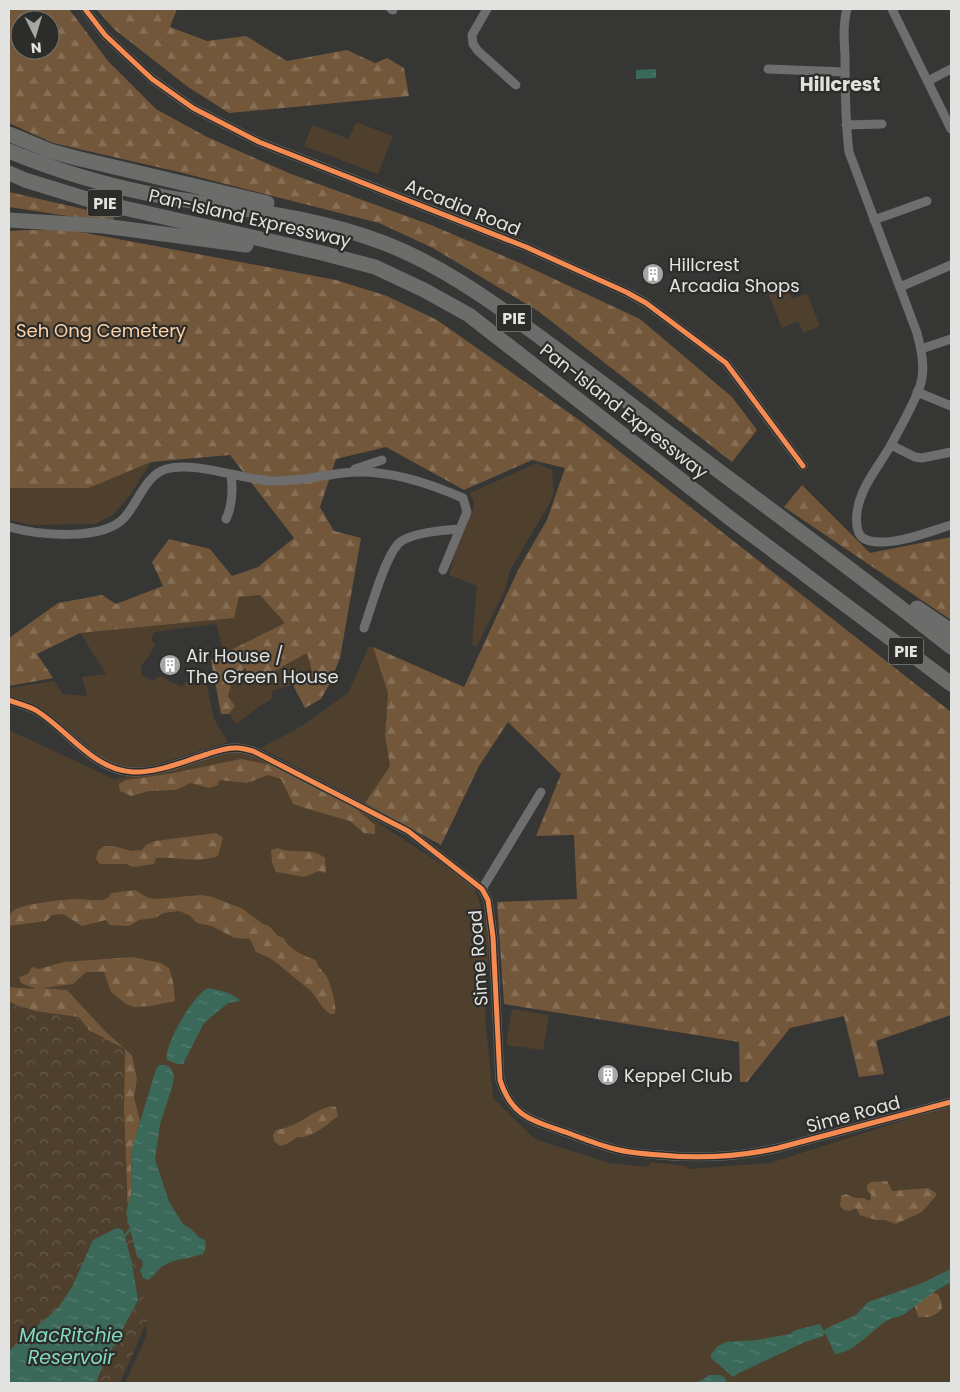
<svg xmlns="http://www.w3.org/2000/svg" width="960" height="1392" viewBox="0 0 960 1392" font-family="Poppins,sans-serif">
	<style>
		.grass { fill: #4f3f2d }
		.forest { fill: url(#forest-firs); fill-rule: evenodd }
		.park { fill: url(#park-crowns) }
		.water { fill: url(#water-ripples) }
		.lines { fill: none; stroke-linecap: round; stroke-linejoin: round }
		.stream { stroke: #3a695a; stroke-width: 2.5 }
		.street { stroke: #6d6e6d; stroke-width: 9 }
		.highway { stroke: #6c6c6b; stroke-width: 15 }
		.cycleway-casing { stroke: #2c2d2a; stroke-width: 8 }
		.cycleway { stroke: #f68b52; stroke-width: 5 }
		.labels { text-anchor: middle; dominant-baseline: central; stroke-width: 4.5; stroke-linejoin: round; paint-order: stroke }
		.shield { fill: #2c2d2a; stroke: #abaca9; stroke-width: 1 }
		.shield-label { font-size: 16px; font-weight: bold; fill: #e2e2e0 }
		.street-label { font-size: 18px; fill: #e2e2e0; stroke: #2c2d2a }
		.poi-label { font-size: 18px; fill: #e2e2e0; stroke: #2c2d2a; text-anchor: start }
		.park-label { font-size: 18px; fill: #fed2a7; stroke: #2c2d2a }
		.neighbourhood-label { font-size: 19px; font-weight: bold; fill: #e1e2de; stroke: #2c2d2a }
		.water-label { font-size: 19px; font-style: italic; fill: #84dabe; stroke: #2c2d2a }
	</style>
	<defs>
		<pattern id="forest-firs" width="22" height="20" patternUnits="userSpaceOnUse" patternTransform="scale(1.25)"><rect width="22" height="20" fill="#73573a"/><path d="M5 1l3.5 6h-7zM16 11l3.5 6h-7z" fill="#876f56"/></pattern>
		<pattern id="park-crowns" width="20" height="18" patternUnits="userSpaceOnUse" patternTransform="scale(1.25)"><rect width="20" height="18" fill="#4f3f2d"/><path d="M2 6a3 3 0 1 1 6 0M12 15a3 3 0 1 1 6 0" fill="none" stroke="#685a4b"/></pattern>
		<pattern id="water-ripples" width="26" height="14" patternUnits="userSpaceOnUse" patternTransform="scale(1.25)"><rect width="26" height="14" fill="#3a695a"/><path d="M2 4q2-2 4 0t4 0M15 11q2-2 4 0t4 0" fill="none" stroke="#567e71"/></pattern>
	</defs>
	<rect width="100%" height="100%" fill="#363635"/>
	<!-- grass -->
	<g class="grass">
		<path d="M356,122L393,136L378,174L304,146L312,125L349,139Z"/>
		<path d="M786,285L792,299L807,293L820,326L803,333L798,321L782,328L768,293Z"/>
		<path d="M151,462L130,495L114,514L95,524L33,525L9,520V488H89Z"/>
		<path d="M537,463L552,470L554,492L550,503L510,570L505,590L476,648L472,644L477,586L449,575L461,531L472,513L474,502L470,493Z"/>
		<path d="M260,595L286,623L224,654L216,624L154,632L151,639L155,645L148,657L141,666V675L153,681L160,676L182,687L187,681L197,686L206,681L214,719L228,742L155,765L133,768L107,762L70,730L40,708L9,696V688L54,681L63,694L87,696L82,677L106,674L80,633L234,618L239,597Z"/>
		<path d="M369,646L373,647L388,693L385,736L390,766L365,803L261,748L300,727L348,693Z"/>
		<path d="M307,653L312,672L293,685L273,690L271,700L260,706L236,724L229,714L235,706L228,696L233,678L245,667L255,682Z"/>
		<path d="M9,730L114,779L240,749L348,803L458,875L472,882L490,932L485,1015L493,1098L535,1139L609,1163L649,1167L650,1162L687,1166V1169L770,1163L951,1105V1383H125L147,1335L132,1235L122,1208L134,1098L137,1079L132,1055L106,1032L67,990L9,987Z"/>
		<path d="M512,1009L549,1015L543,1050L506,1045Z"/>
	</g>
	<!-- forest -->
	<g class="forest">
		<path d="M9,9H69L108,61L156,109L207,137L291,174L431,225L520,263L640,319L732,397L757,430L732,462L538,311L433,248L379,223L179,172L53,143L9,123ZM20,20H50V50H20Z"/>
		<path d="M106,9H177L170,27L207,41L246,36L287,61L347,50L375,63L387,58L404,68L409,96L229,113L188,87L114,29L97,10Z"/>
		<path d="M9,192L114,216L113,223L9,207Z"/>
		<path d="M28,230H70L336,280L387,296L437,320L582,422L951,712V1015L876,1041L884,1074L859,1077L844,1016L790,1028L747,1082H740L739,1042L504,1004L497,902L577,899L574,835L536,836L561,774L508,722L479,766L441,845L365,803L390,766L385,736L388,693L373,647L464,687L518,570L547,520L565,468L532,460L464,490L386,447L336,459L320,507L334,531L361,538L340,658L330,683L321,699L305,708L293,685L312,672L307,653L255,682L245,668L233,678L228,696L235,706L229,714H221L211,660L285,623L260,595L239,597L234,618L80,633L37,654L53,678L9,686V638L58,603L102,595L116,604L163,586L152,562L169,539L210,549L232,576L258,567L294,538L230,455L151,462L89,488H9V231Z"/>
		<path d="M802,485L870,553L951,537V620L784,507Z"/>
		<path d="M241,759L271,765L336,799L350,804L375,825V834L364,833L350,821L308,809L293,804L281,779L268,775L247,783L219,780L218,785L209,788L191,783L175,790L149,791L131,796L120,791L119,784L126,780L174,773Z"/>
		<path d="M216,833L223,838L218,856C198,864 177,856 156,858L154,864L134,867L126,864H100L96,859L98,851L104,846H113L132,851L142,850L146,845L155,841Z"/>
		<path d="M278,848C294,855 310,846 325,858L326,873L319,871L304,877L276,872L272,863L271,850Z"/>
		<path d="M135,890L148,898L157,899L201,895L213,897L243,909L263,924L269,926L278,936L284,938C286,947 307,958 316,960C318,969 323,970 327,977C331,985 337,1006 335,1014H330L323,1008L312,992L278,964L270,958L256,952L250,939L234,938L212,926L197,923L189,915L179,911L164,913L154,918L139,920L129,926L110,925L106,920L82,926L63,914L52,915L46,921L9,926C9,920 8,916 13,911C20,904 66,899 77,899C88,899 99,902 108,898L111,893Z"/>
		<path d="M133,957L161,963L169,968L173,982L175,1001L151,1006L134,1007L126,1004L111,992L104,972H86L73,984L42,988L67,990L106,1032L132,1055L137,1079L134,1098L140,1120L136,1139L131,1152L132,1191L126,1213L9,1351V987L36,989L21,983L19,977L28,974L32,967L39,969L64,962Z"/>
		<path d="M332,1106L336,1107L338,1116C327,1125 311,1139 297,1137L287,1144L280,1146L274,1141L273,1135L276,1130C299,1127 312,1110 332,1106Z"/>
		<path d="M887,1181L892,1191L928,1188L936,1193V1196L922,1212L896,1224L885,1220H876L860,1215L856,1208L850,1211L844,1210L840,1206L841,1196L846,1194L855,1198H864L869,1201L871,1199V1194L867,1191V1185L871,1182Z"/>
		<path d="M929,1292L938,1294L941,1301L942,1309C935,1316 929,1318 918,1317L913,1301Z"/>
	</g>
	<!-- park -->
	<path class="park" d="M9,1002L35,1011L79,1017L89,1030L125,1049L124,1107L128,1211L147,1321L120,1383H9Z"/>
	<!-- water -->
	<g class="water">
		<path d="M656,69V78L636,79V70Z"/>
		<path d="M209,988L229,993L239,999V1001L228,1003L204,1023L183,1064H177L167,1060C163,1046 195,991 209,988Z"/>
		<path d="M159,1065H165L170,1067L174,1075L173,1084L160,1124L155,1159L169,1202L183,1224L191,1229L200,1238L205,1240L206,1247L203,1254C190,1259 174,1258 163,1266C157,1270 154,1276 148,1280L143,1278L140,1270L143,1266L142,1260L137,1257L126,1213L132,1191L131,1152L156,1069Z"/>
		<path d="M117,1228L123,1230L132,1263L138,1300L101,1370L96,1383H9V1351L58,1308L72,1287L93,1240Z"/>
		<path d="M951,1269V1281C935,1290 921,1302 906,1313C901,1317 894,1317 888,1320C870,1331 857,1351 835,1354L825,1333L823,1336L805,1342L737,1374L733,1377L711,1358V1354L718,1346L726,1342L757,1340L790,1334L796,1330L820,1324L824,1331L829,1327L856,1315L868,1302L920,1284Z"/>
		<path d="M709,1375H721L727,1380L724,1383H693L702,1380Z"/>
	</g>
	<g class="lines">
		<!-- stream -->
		<g class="stream">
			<path d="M123,1238L132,1227"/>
			<path d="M938,1286V1288L951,1281"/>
		</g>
		<!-- street -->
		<g class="street">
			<path d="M85,9L105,35L152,79L193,108L259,142L526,247L626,292L646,303L726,363L803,466"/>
			<path d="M391,9L393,10"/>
			<path d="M487,9L472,35L473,44L478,51L516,85"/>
			<path d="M847,9C843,24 844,40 845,55C845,87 845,120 849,152L917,333C921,349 926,369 920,386C914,404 901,426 892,443C878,469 853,494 857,526C858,534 861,539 870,541C895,546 928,532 951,525"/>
			<path d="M892,9L951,129"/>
			<path d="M768,69L845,72"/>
			<path d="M928,81L951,69"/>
			<path d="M846,125L882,124"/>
			<path d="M874,220L927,201"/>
			<path d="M900,287L951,265"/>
			<path d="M921,349L951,339"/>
			<path d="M917,392L951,406"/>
			<path d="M891,445L915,457L922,458L951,452"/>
			<path d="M355,469L382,460"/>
			<path d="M226,519C233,504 233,490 231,475"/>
			<path d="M9,527C38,535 103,542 125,517C138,502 146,475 166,469C195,461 240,479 271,481C295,482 319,476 343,473C384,468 426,482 463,498L467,512L443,570"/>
			<path d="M364,628C371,608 385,557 399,543C410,533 444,530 459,529"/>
			<path d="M9,700C18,704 29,706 37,711C69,731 93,770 133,772C158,773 184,761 208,754C217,751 227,747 238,748C242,748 248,750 253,751L408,831L482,889L488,900L493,937L500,1080C512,1118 534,1121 568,1133C584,1139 599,1145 615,1149C630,1153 645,1154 660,1155C701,1159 738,1157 778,1148L951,1102"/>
			<path d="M482,889L541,792"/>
		</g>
		<!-- highway -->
		<g class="highway">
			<path d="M9,134L50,151L76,158L267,203"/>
			<path d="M9,151C59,172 112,187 166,197C238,209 314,216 384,243C436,263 484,296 529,329C570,359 611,389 651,420C751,496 853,569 951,647"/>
			<path d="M9,173L25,180L93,201L322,253L375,267L424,290L469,315L731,519L951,684"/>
			<path d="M9,220L104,226L246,245"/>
			<path d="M917,608L951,631"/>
		</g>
		<!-- cycleway casing -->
		<g class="cycleway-casing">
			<g id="cycleway">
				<path d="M85,9L105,35L152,79L193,108L259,142L526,247L626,292L646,303L726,363L803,466"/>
				<path d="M9,700C18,704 29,706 37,711C69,731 93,770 133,772C158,773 184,761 208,754C217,751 227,747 238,748C242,748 248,750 253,751L408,831L482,889L488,900L493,937L500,1080C512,1118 534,1121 568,1133C584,1139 599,1145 615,1149C630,1153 645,1154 660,1155C701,1159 738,1157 778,1148L951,1102"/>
			</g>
		</g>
		<!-- cycleway -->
		<use href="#cycleway" class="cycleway"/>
	</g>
	<!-- icons -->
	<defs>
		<g id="building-disc" transform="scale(1.125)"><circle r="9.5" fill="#a6a6a4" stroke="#2c2d2a"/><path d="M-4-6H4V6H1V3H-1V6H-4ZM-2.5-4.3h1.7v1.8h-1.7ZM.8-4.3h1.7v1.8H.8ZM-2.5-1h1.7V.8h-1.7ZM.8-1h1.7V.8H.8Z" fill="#fff"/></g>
	</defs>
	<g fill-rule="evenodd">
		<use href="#building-disc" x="653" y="274"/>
		<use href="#building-disc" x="170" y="665"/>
		<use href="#building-disc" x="608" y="1075"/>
	</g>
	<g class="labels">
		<!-- shield labels -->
		<g class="shield">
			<rect x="87.5" y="189.5" width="35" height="27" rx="4"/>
			<rect x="496.5" y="304.5" width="35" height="27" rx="4"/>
			<rect x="888.5" y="637.5" width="35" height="27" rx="4"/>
		</g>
		<g class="shield-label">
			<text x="105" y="203">PIE</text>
			<text x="514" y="318">PIE</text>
			<text x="906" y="651">PIE</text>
		</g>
		<!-- street labels -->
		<g class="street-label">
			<text transform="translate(463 207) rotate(22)">Arcadia Road</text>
			<text transform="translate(250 218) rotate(13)">Pan-Island Expressway</text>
			<text transform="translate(624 411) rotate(38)">Pan-Island Expressway</text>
			<text transform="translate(478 958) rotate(-94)">Sime Road</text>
			<text transform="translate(853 1114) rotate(-15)">Sime Road</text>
		</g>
		<!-- poi labels -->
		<g class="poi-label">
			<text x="669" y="264">Hillcrest<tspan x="669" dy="21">Arcadia Shops</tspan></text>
			<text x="186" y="655">Air House /<tspan x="186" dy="21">The Green House</tspan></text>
			<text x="624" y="1075">Keppel Club</text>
		</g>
		<!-- park labels -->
		<g class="park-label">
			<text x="101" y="330">Seh Ong Cemetery</text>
		</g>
		<!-- neighbourhood labels -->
		<g class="neighbourhood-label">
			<text x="840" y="84">Hillcrest</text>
		</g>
		<!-- water labels -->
		<g class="water-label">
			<text x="71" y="1335">MacRitchie<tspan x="71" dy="22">Reservoir</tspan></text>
		</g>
	</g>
	<!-- border -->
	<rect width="960" height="1392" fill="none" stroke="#e2e2e0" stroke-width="20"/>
	<!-- north arrow -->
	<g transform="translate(35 35) rotate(175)"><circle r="24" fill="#2c2d2a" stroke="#757573"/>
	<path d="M0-4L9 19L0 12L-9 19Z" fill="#a6a6a4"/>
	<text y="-8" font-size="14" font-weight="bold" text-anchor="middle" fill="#e2e2e0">N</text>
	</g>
</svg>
